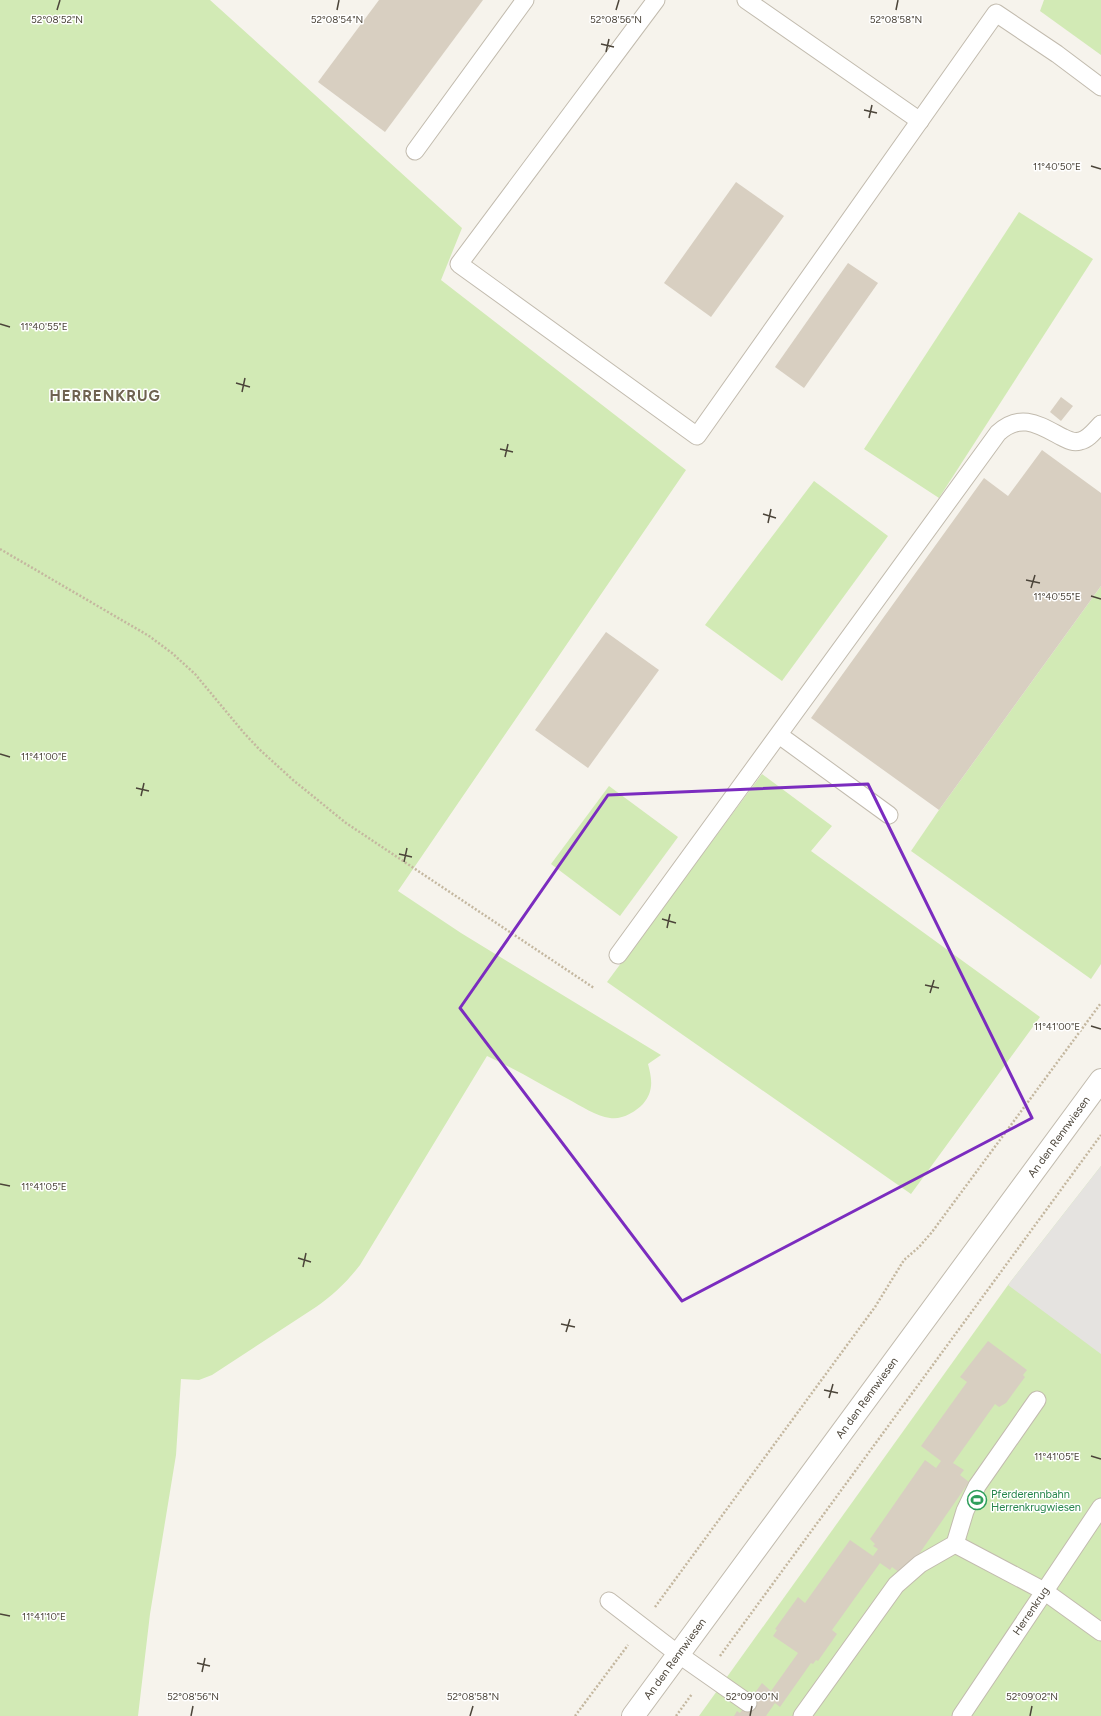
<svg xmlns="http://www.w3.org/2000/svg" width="1101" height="1716" viewBox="0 0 1101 1716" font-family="Figtree,sans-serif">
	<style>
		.green { fill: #d2eab5 }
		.parking { fill: #e5e3e0 }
		.building { fill: #d8cfc1 }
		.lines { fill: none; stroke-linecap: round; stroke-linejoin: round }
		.lane-casing { stroke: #c2bbae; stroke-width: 19 }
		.street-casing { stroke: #c2bbae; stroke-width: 24 }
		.path { stroke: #c4b79f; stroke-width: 2.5; stroke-dasharray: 2 2; stroke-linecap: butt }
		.lane { stroke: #fff; stroke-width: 17 }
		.street { stroke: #fff; stroke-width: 22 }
		.marked { fill: none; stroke: #7b2cbf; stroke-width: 3; stroke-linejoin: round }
		.ticks { fill: none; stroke: #4b4439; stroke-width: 1.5 }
		.labels { text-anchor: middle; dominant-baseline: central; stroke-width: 3; stroke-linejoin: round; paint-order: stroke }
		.street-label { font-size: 11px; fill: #4b4439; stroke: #fff }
		.leisure-label { font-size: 11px; fill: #27864d; stroke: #fff; text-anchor: start }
		.district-label { font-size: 15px; font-weight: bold; letter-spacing: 1px; fill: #6e6250; stroke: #fff }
		.ticks-label { font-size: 10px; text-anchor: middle; fill: #4b4439; stroke: #fff; stroke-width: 3; stroke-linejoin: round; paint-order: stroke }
	</style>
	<rect width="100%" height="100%" fill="#f6f3ec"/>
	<!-- green -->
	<g class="green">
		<path d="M0,0H210L462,228L441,280L686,470L398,891L461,933L661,1055L648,1064C652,1079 654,1091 643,1104C635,1112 622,1120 610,1118C596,1116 581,1106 568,1099C542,1085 515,1069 487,1056L360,1265C347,1282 333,1295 316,1307L212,1375L199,1380L181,1379L176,1455L150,1614L138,1716H0Z"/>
		<path d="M1044,0H1101V55L1040,11Z"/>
		<path d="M1019,212L1093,259L939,498L864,449Z"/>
		<path d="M814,481L888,536L782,681L705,625Z"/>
		<path d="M1101,586V964L1091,979L911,851L939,810Z"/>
		<path d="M762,774L832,826L811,851L1040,1017L911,1194L607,982Z"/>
		<path d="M609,786L678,837L620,916L551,864Z"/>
		<path d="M1101,1166V1716H699L1008,1285Z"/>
	</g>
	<!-- parking -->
	<path class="parking" d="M1101,1166V1354L1008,1285Z"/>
	<!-- building -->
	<g class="building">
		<path d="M379,0H483L385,132L318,82Z"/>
		<path d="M736,182L784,216L711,317L664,283Z"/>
		<path d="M848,263L878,283L804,388L775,367Z"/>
		<path d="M1061,397L1073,406L1061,421L1050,412Z"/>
		<path d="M1042,450L1101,493V586L939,810L811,718L984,478L1008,496Z"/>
		<path d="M606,632L659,670L588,768L535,730Z"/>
		<path d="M988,1341L1027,1370L1023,1375L1025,1377L1006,1403L999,1407L995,1404L953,1463L964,1470L960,1475L969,1482L908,1570L900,1573L892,1567L890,1570L880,1563L832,1630L837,1634L818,1661L816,1660L813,1664L811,1663L780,1707L775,1703L766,1716H734L737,1711L740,1713L762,1683L771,1691L798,1653L773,1636L777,1630L775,1629L798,1597L805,1603L850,1540L873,1556L878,1549L873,1546L875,1544L870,1539L925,1460L936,1468L941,1461L921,1446L967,1382L960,1377Z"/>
	</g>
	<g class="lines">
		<!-- lane casing -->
		<g class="lane-casing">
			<g id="lane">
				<path d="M656,0L459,264L697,436L996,13L1057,54L1101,87"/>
				<path d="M746,0L920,121"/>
				<path d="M415,151L525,0"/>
				<path d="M779,735L889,815"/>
				<path d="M618,955L998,433C1021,412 1039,425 1062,437C1068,440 1073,443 1080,441C1089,439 1095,430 1101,424"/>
				<path d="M955,1544L1044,1591L1101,1632"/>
				<path d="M609,1601L678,1654L748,1703"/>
				<path d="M802,1716L896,1585L920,1564L955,1544L965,1511L977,1486L1037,1400"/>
				<path d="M961,1716L1101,1507"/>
			</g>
		</g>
		<!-- street casing -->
		<g class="street-casing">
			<path id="street" d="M633,1716L1101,1080"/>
		</g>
		<!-- path -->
		<g class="path">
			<path d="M0,549L149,636L172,653L195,674L244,733L259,749L293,780L346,823L594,988"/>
			<path d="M655,1607L875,1307L904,1260L919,1247L932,1232L1101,1003"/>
			<path d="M720,1656L1101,1135"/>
			<path d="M575,1716L628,1645"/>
			<path d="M676,1716L692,1694"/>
		</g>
		<!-- lane -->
		<use href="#lane" class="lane"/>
		<!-- street -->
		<use href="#street" class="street"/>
	</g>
	<!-- marked area -->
	<path class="marked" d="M868,784L1032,1118L682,1301L460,1008L608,795Z"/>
	<!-- ticks -->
	<path class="ticks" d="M57,10L60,0M337,10L339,0M616,10L619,0M896,10L898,0M601,44L614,47M606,52L609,39M864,110L877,113M869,118L872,105M1091,166L1101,169M0,324L10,327M236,383L250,387M242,392L245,378M500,449L513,452M505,457L508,444M763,514L776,518M768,523L771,509M1026,580L1040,583M1031,588L1035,575M1091,596L1101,599M0,754L10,757M136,788L149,791M141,796L144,783M399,854L412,857M404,862L407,848M662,919L676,923M667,928L670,914M925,985L939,988M930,993L934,980M1091,1026L1101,1029M0,1184L10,1186M298,1258L311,1262M303,1267L306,1253M561,1324L575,1327M566,1332L570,1319M824,1390L838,1393M829,1398L833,1384M1091,1456L1101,1459M0,1614L10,1616M197,1663L210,1666M202,1672L205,1658M191,1716L193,1706M470,1716L473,1706M750,1716L752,1706M1030,1716L1032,1706"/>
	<!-- icons -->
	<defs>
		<g id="stadium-ring" transform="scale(1)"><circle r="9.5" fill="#fff" stroke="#2e9e5b" stroke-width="1.5"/><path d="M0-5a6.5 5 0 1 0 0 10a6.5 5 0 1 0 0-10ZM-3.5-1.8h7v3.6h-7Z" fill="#2e9e5b"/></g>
	</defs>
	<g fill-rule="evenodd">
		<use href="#stadium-ring" x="977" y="1500"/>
	</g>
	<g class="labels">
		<!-- street labels -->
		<g class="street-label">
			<text transform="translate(1059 1137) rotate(-54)">An den Rennwiesen</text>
			<text transform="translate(867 1398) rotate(-54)">An den Rennwiesen</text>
			<text transform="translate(1031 1611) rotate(-56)">Herrenkrug</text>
			<text transform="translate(675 1659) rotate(-54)">An den Rennwiesen</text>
		</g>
		<!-- leisure labels -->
		<g class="leisure-label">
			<text x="991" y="1494">Pferderennbahn<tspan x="991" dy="13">Herrenkrugwiesen</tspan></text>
		</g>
		<!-- district labels -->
		<g class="district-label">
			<text x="105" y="396">HERRENKRUG</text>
		</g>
	</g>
	<g class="ticks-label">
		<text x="337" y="23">52°08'54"N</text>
		<text x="57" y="23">52°08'52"N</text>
		<text x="616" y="23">52°08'56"N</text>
		<text x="896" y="23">52°08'58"N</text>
		<text x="1057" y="170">11°40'50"E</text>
		<text x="44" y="330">11°40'55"E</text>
		<text x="1057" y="600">11°40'55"E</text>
		<text x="44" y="760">11°41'00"E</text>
		<text x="1057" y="1030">11°41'00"E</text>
		<text x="44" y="1190">11°41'05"E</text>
		<text x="1057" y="1460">11°41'05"E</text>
		<text x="44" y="1620">11°41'10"E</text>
		<text x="193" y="1700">52°08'56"N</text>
		<text x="473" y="1700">52°08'58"N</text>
		<text x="752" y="1700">52°09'00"N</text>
		<text x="1032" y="1700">52°09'02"N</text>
	</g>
</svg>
